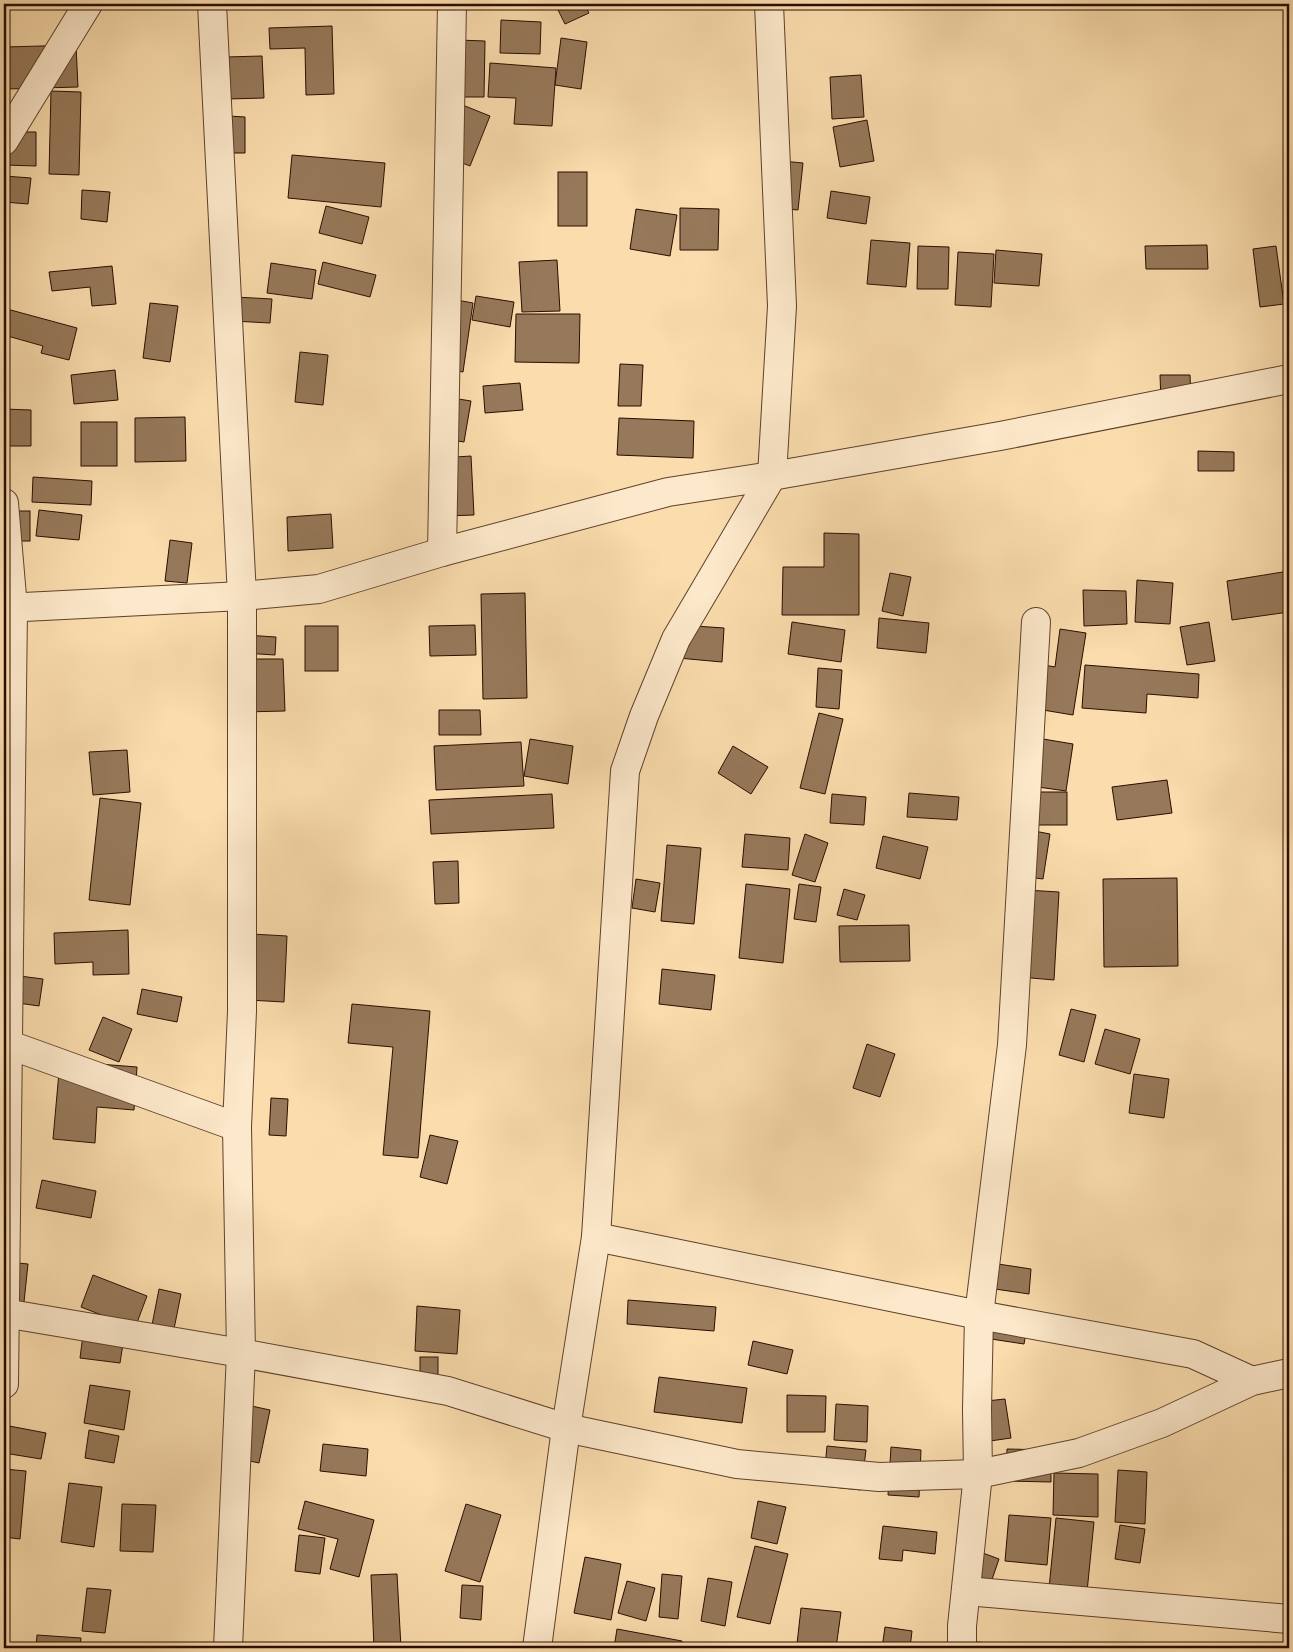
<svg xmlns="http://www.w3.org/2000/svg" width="1293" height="1652" viewBox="0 0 1293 1652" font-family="'Libre Bodoni',serif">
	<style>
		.building { fill: #96795a; stroke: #2a0d00 }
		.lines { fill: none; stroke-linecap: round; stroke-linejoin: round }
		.street-casing { stroke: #5e412b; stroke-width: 30 }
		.street { stroke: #fce8ca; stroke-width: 28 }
	</style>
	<rect width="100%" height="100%" fill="#fadcad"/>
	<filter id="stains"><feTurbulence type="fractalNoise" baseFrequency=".004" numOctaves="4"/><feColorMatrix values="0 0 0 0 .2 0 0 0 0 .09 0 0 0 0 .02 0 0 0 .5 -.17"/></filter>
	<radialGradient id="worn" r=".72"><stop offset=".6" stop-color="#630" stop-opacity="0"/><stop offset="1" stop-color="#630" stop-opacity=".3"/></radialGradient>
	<!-- building -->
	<g class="building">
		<path d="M555,4H584L589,13L565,24Z"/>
		<rect x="759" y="4" width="45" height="3"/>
		<path d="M501,20L541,22L540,54L500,53Z"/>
		<path d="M332,26L334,94L306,95L305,48L270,49L269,28Z"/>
		<path d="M561,38L587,42L581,89L555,85Z"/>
		<path d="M458,40L485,41L484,97H457Z"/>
		<path d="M76,45L78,87L7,89L6,47Z"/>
		<path d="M262,56L264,98L228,99L226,57Z"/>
		<path d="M490,63L556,68L552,126L514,124L516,98L488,97Z"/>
		<path d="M861,75L864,117L832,119L830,77Z"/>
		<path d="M51,91L81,92L79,175L49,174Z"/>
		<path d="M465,106L490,116L470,166L444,156Z"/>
		<path d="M228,116L245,117V153H227Z"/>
		<path d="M867,120L874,161L840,167L833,127Z"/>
		<path d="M4,132H36V166L4,165Z"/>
		<path d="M292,155L385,163L381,207L288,198Z"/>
		<path d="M782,161L803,163L798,210L777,208Z"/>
		<rect x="558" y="172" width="29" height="54"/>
		<path d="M4,176L31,178L28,204L4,202Z"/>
		<path d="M82,190L110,192L107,222L81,219Z"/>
		<path d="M831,191L870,197L866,224L827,218Z"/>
		<path d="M326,206L369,217L362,244L319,233Z"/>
		<path d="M680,208L719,209L718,250H680Z"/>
		<path d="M636,209L677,215L670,256L630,249Z"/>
		<path d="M871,240L910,243L906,287L867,284Z"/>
		<path d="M1207,245L1208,269H1146L1145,246Z"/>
		<path d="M918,246L949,247L948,289H917Z"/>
		<path d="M1276,246L1284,304L1260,307L1253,249Z"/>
		<path d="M996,250L1042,254L1039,286L994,283Z"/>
		<path d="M958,252L994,254L991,307L955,305Z"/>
		<path d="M557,260L560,311L522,312L519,262Z"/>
		<path d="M323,262L376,275L370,297L318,284Z"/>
		<path d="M271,263L316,270L312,299L267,293Z"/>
		<path d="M112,266L116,304L92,306L90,287L52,291L49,272Z"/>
		<path d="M476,296L514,302L510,327L472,320Z"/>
		<path d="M235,297L272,299L270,323L233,321Z"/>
		<path d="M446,298L473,303L463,372L435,367Z"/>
		<path d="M150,303L178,306L170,362L143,358Z"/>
		<path d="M7,309L77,328L69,360L41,353L43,346L4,335V321Z"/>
		<path d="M516,314H580L579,363L515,362Z"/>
		<path d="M300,352L328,355L323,405L295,402Z"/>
		<path d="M620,364L643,365L641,406H618Z"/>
		<path d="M115,370L118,400L74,404L71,375Z"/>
		<path d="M1160,375H1190L1191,401L1161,402Z"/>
		<path d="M520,383L523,410L485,413L483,386Z"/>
		<path d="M446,397L471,401L464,442L439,438Z"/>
		<path d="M4,409L31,410V446H4Z"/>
		<path d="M185,417L186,461L135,462V418Z"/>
		<path d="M619,418L694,421L693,458L617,455Z"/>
		<rect x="81" y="422" width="36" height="44"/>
		<path d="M1198,451L1234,452V471H1198Z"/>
		<path d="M471,456L474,515L445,516L441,458Z"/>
		<path d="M33,477L92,481L91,505L32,502Z"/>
		<path d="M39,510L82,515L79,540L36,536Z"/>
		<rect x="4" y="511" width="26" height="30"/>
		<path d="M331,514L333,548L288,551L287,517Z"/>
		<path d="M824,533L859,534V615H782L783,567H824Z"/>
		<path d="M170,540L192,543L187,583L165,581Z"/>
		<path d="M1289,571V612L1232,620L1227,581Z"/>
		<path d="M890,573L911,577L903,616L882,611Z"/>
		<path d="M1137,580L1173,583L1170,624L1135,622Z"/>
		<path d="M1083,590L1126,591L1127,624L1084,626Z"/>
		<path d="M525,593L527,698L483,699L481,594Z"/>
		<path d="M879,618L929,623L926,653L877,648Z"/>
		<path d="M792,622L845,630L841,662L788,654Z"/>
		<path d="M1209,622L1215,661L1187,665L1180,627Z"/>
		<path d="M475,625L476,655L430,656L429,626Z"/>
		<path d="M680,625L724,628L722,662L678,658Z"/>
		<rect x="305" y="626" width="33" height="45"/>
		<path d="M1060,629L1086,633L1073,715L1037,709L1044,665L1055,667Z"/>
		<path d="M245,635L276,637L275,655L244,653Z"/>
		<path d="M243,659H283L285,711L244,712Z"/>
		<path d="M1085,665L1199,674L1198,698L1147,694L1146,713L1082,708Z"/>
		<path d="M818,668L842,670L839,709L816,707Z"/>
		<path d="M439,710H480L481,735H439Z"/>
		<path d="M819,713L843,719L825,794L800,788Z"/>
		<path d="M1037,738L1073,744L1066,791L1031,786Z"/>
		<path d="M530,739L573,746L568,784L524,776Z"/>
		<path d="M521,742L524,786L436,790L434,746Z"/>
		<path d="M733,746L768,767L751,794L718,773Z"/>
		<path d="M127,750L130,792L93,795L89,752Z"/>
		<path d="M1167,780L1172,813L1117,820L1112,787Z"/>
		<rect x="1029" y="792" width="38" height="33"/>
		<path d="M909,793L959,797L957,820L907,817Z"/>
		<path d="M552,794L554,828L431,834L429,800Z"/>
		<path d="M832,794L866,797L864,825L830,823Z"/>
		<path d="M100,798L141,803L130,905L89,900Z"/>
		<path d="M1029,830L1050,834L1043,879L1021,876Z"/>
		<path d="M745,834L790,838L788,870L742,867Z"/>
		<path d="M805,834L828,843L815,882L792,875Z"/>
		<path d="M883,836L928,847L920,879L876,868Z"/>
		<path d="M667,845L701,848L694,924L661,921Z"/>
		<path d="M458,861L459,903L435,904L433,862Z"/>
		<path d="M1177,878L1178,966L1104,967L1103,879Z"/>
		<path d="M636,879L660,883L655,912L632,908Z"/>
		<path d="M746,884L790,889L783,963L739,958Z"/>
		<path d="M799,884L821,887L816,922L794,919Z"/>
		<path d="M844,889L865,895L857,920L837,915Z"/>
		<path d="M1025,890L1059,892L1054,980L1020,977Z"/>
		<path d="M909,925L910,961L840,962L839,926Z"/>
		<path d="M128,930L129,974L93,975V962L55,964L54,933Z"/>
		<path d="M251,934L287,936L284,1002L248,1000Z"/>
		<path d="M662,969L715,975L711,1010L659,1004Z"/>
		<path d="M4,974L43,979L39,1006L4,1001Z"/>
		<path d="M142,989L182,997L177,1022L137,1014Z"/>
		<path d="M352,1004L430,1011L418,1158L383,1155L393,1047L348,1043Z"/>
		<path d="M1071,1009L1096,1015L1084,1062L1059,1055Z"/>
		<path d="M103,1017L132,1029L119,1062L89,1050Z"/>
		<path d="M1105,1029L1140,1039L1130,1074L1095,1064Z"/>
		<path d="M867,1044L895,1054L880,1097L853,1088Z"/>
		<path d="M60,1061L137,1067L134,1110L97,1107L95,1143L53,1139Z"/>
		<path d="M1134,1074L1169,1079L1164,1118L1129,1113Z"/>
		<path d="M271,1098L288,1099L286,1136L269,1135Z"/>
		<path d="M430,1135L458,1141L447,1184L420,1177Z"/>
		<path d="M42,1180L96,1191L91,1218L36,1208Z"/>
		<path d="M7,1262L28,1264L24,1302L4,1300Z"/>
		<path d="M998,1264L1031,1269L1029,1294L995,1289Z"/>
		<path d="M93,1275L147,1296L135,1328L81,1307Z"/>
		<path d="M159,1289L181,1294L174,1329L152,1325Z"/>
		<path d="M628,1300L716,1307L714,1331L627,1324Z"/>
		<path d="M417,1306L460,1310L457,1354L415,1351Z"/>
		<path d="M996,1310L1029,1315L1024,1344L991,1339Z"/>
		<path d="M85,1319L126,1325L120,1363L80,1358Z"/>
		<path d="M753,1341L793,1350L787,1374L748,1365Z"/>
		<rect x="420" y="1357" width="18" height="35"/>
		<path d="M659,1377L747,1388L742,1423L654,1412Z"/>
		<path d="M90,1385L130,1391L124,1430L84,1423Z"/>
		<path d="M787,1395L826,1396L825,1432H787Z"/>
		<path d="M1005,1399L1011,1438L983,1442L977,1402Z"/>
		<path d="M242,1404L270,1410L259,1463L231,1457Z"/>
		<path d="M836,1404L868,1406L867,1442L834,1440Z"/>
		<path d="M4,1425L46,1433L41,1459L4,1453Z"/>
		<path d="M89,1430L119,1436L114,1463L85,1458Z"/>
		<path d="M323,1444L368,1449L366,1476L320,1471Z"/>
		<path d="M827,1446L866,1450L861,1490L823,1486Z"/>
		<path d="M891,1447L921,1450L919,1497L888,1495Z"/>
		<path d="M1007,1449L1051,1450V1482L1006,1481Z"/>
		<path d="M4,1469L26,1471L20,1539L4,1537Z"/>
		<path d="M1118,1470L1147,1472L1145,1524L1115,1522Z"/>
		<path d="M1054,1473L1098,1474V1517L1053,1515Z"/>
		<path d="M69,1483L102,1487L94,1547L61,1542Z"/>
		<path d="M305,1501L374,1520L359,1577L330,1569L338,1539L298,1529Z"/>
		<path d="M758,1501L786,1507L777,1544L751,1538Z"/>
		<path d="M122,1504L156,1505L153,1552L120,1551Z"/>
		<path d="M466,1504L501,1515L480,1582L445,1571Z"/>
		<path d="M1009,1515L1051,1518L1047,1565L1005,1561Z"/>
		<path d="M1056,1518L1094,1522L1086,1602L1048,1598Z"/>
		<path d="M1120,1525L1145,1529L1140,1563L1115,1559Z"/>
		<path d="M883,1526L937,1532L935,1554L903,1550L902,1561L879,1559Z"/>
		<path d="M299,1535L325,1538L320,1574L295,1571Z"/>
		<path d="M755,1546L788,1554L770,1624L737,1617Z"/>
		<path d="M975,1550L999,1559L986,1597L962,1589Z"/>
		<path d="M585,1557L621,1564L611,1620L574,1613Z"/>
		<path d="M397,1574L401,1648H374L371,1575Z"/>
		<path d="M662,1574L682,1576L678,1619L659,1617Z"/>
		<path d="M708,1578L732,1582L725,1626L701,1621Z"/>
		<path d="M627,1581L655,1588L646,1621L618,1613Z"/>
		<path d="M462,1585L483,1586L481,1620L460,1618Z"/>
		<path d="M87,1588L111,1590L105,1633L82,1631Z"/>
		<path d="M801,1608L841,1612L836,1648L797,1644Z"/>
		<path d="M885,1627L912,1631L910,1648H882Z"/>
		<path d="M617,1629L682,1641L681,1648H614Z"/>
		<path d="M37,1635L81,1638L80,1648H36Z"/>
		<path d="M963,1641L989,1643V1648H963Z"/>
		<path d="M1048,1645L1081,1647V1648H1047Z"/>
	</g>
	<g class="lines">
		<!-- street casing -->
		<g class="street-casing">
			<g id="street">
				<path d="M212,4L242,596V1011L237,1127L241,1353L228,1648"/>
				<path d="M4,141L88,4"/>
				<path d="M4,503L13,608L4,1384"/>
				<path d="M442,552L452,4"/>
				<path d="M4,608L242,596L319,589L442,552L668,492L772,476L1000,436L1289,379"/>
				<path d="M7,1044L237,1127"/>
				<path d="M596,1237L979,1315L1193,1354L1252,1381"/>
				<path d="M4,1313L241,1353L448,1391L566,1428L737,1464L879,1477L978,1474L1079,1453L1162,1423L1252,1381L1289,1373"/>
				<path d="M966,1591L1289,1619"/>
				<path d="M537,1648L566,1428L596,1237L625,771L644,716L676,639L772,476L782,306L769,4"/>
				<path d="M962,1648V1626L978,1474L977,1409L979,1315L1012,1045L1036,622"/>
			</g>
		</g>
		<!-- street -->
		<use href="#street" class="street"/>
	</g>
	<!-- margin -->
	<rect width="1293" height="1652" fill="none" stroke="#fadcad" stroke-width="20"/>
	<rect x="5" y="5" width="1283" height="1642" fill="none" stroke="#2a0d00" stroke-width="2.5"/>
	<rect x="10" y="10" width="1273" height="1632" fill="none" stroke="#2a0d00"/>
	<rect width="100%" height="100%" filter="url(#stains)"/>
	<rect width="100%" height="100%" fill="url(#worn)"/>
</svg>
